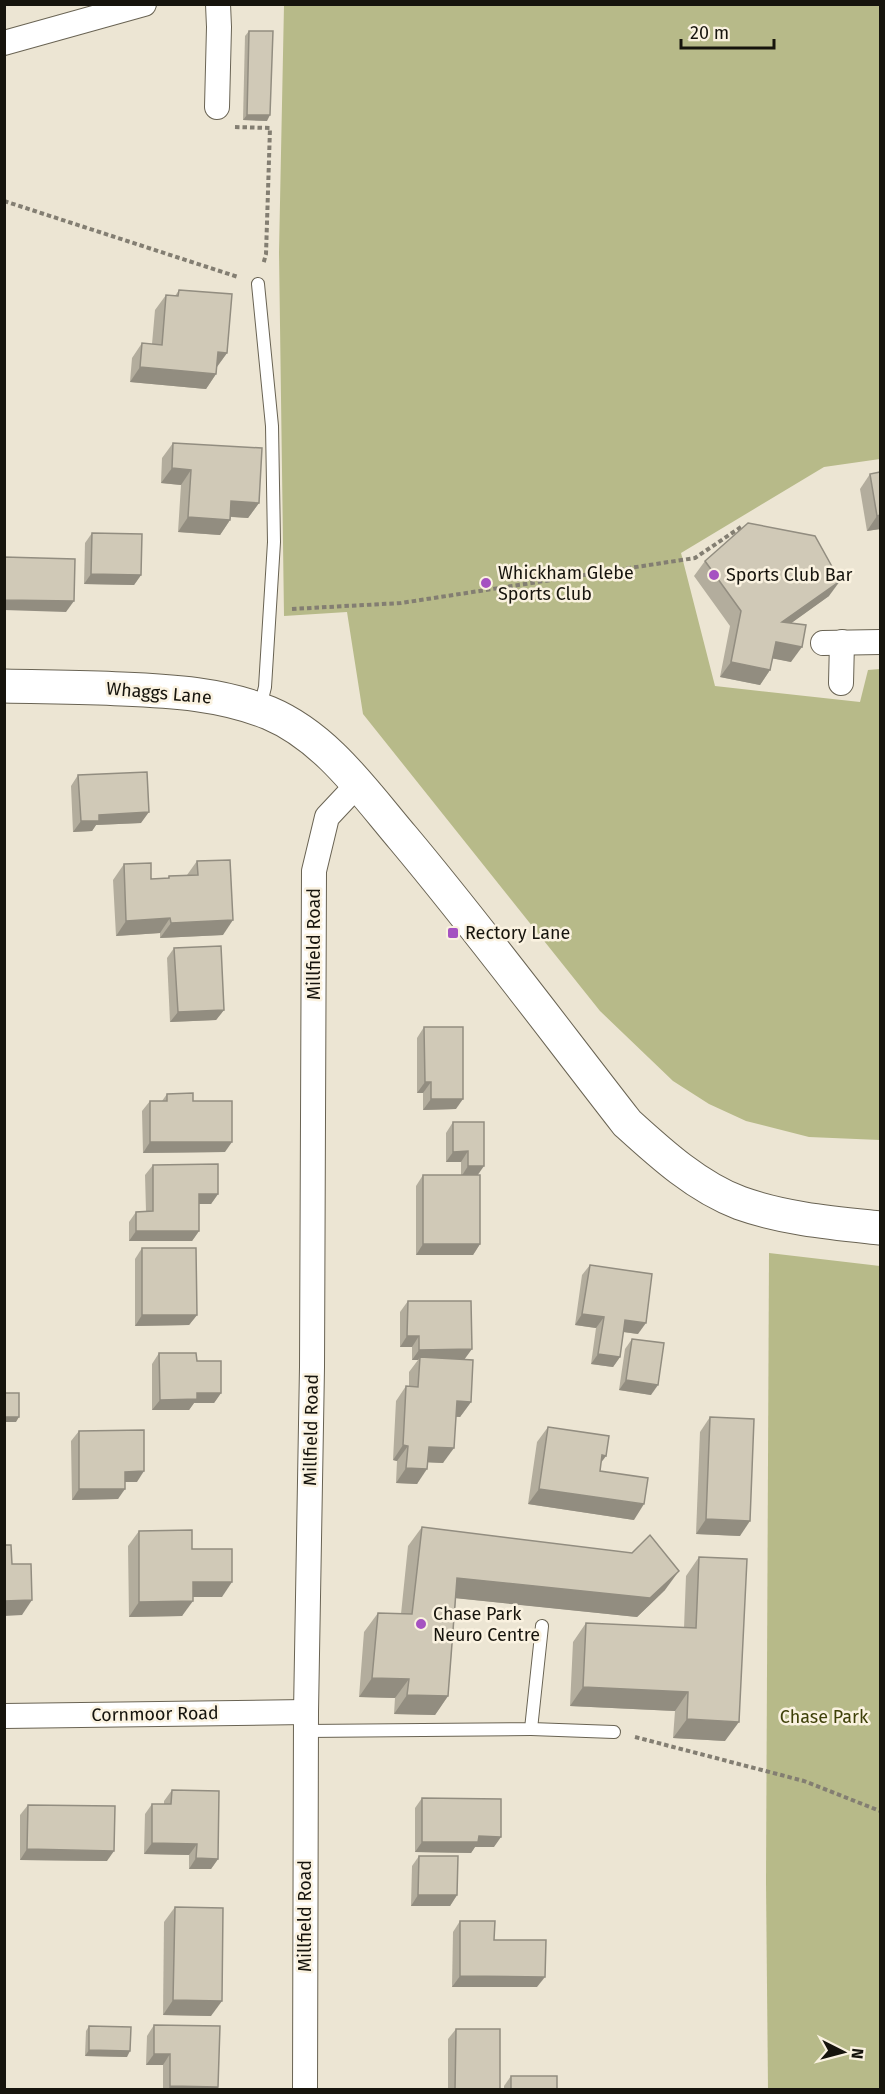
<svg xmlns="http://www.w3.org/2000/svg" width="885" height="2094" viewBox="0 0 885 2094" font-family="'Fira Sans',sans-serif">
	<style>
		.green { fill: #b7ba89 }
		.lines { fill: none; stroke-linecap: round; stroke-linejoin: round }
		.service-casing { stroke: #696353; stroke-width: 14 }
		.minor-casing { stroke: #696353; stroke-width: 26 }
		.secondary-casing { stroke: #696353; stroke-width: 35 }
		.path { stroke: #837e72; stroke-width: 4; stroke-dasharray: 4.5 3; stroke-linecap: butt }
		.service { stroke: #fff; stroke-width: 12 }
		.minor { stroke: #fff; stroke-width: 24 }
		.secondary { stroke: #fff; stroke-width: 33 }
		.wall { fill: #b3ad9d }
		.shaded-wall { fill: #928d80 }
		.building { fill: #d0c9b7; stroke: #928d80; stroke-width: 1.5 }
		.poi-dot { fill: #a552c1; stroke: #faf2e0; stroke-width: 2 }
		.labels { text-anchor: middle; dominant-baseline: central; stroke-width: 5; stroke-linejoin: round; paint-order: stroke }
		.poi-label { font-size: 18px; fill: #16140d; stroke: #faf2e0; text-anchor: start }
		.street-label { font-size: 18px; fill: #16140d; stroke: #faf2e0 }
		.park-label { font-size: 18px; fill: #3e4008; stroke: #faf2e0 }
	</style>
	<rect width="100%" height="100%" fill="#ece5d3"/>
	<!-- green -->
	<g class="green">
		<path d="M284,5H880V459L824,467L681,553L715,686L860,702L868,670L880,669V1140L809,1137L746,1121L709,1104L673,1081L600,1011L363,714L347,612L284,616L279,252Z"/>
		<path d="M769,1253L880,1266V2089H768L766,1882Z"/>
	</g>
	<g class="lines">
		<!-- service casing -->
		<g class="service-casing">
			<g id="service">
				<path d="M258,284L272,426L274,542L265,687L260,707"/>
				<path d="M531,1729L614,1732"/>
				<path d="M306,1731L531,1729L542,1626"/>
			</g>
		</g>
		<!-- minor casing -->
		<g class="minor-casing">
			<g id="minor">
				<path d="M4,43L144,4"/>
				<path d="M217,107L219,27L218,4"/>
				<path d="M823,643L880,642"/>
				<path d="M841,683L842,642"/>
				<path d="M4,1716L306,1712"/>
				<path d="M305,2090L306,1712L312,1367L314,871L327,817L357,785"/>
			</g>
		</g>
		<!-- secondary casing -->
		<g class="secondary-casing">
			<path id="secondary" d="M4,686C44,687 83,687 122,689C172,691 222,694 269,713C326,737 364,792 403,838C481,931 553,1028 627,1123C660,1153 697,1187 740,1203C785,1219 833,1223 880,1228"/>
		</g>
		<!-- path -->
		<g class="path">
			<path d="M235,127L270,128L266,254L263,265"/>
			<path d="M4,201L238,277"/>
			<path d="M292,609L401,603L695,558L741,527"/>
			<path d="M635,1737L804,1781L880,1811"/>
		</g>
		<!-- service -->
		<use href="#service" class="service"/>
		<!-- minor -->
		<use href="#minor" class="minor"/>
		<!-- secondary -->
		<use href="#secondary" class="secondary"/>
	</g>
	<!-- wall -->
	<g class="wall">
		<path d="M249,31L267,121L243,120L245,36Z"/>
		<path d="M179,290L227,353L217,367L216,374L206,389L130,382L132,358L142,343L152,344L155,310L166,295L175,296Z"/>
		<path d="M173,443L259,503L248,518L231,517L230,520L220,535L178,532L181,485L161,483L162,458Z"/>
		<path d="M870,474L880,529L867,531L860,489Z"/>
		<path d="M92,533L141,575L134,585L84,584L85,543Z"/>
		<path d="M705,561L829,596L791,623V662L772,658L770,670L760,685L720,677L730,626L694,576Z"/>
		<path d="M78,775L141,823L96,825L92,831L73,832L71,786Z"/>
		<path d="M197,861L223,935L160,938V933L116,936L113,880L124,864L151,879H167L169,876L187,875Z"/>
		<path d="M174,948L224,1010L216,1020L170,1022L167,958Z"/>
		<path d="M424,1027L456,1109L423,1110V1093H417V1038Z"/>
		<path d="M167,1094L225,1152L143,1153L142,1111L150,1101H162Z"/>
		<path d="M453,1122H484L478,1175L480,1244L473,1255H416V1186L423,1175H461V1162H446V1133Z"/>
		<path d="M153,1165L218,1194L211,1204H199V1231L192,1241H129V1222L136,1212L146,1211L145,1175Z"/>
		<path d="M142,1248L197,1315L189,1325L135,1326V1259Z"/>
		<path d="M590,1265L638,1334L623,1332L620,1357L613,1367L591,1364L596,1328L575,1325L582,1275Z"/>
		<path d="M408,1301L464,1360L471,1402L460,1417H456L443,1463L428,1462L417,1484L396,1483L397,1461L393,1460L396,1401L406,1386H409V1372L418,1360H412V1347H400V1312Z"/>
		<path d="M632,1339L651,1395L619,1390L625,1349Z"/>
		<path d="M159,1353L197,1361L221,1393L214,1403H194L189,1410H152V1364Z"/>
		<path d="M710,1417L740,1536L696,1534L700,1432Z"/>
		<path d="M548,1427L601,1463L600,1471L634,1520L528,1504L537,1442Z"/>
		<path d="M79,1431L137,1482H125L118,1499L72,1500L71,1441Z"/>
		<path d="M422,1527L665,1590L637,1617L456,1598L448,1696L435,1715L394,1714L395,1698L359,1697L364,1632L378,1613L401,1614L408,1546Z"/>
		<path d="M139,1531L192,1549L222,1597H193L182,1616L129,1617L128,1546Z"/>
		<path d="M699,1557L725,1741L673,1738L675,1711L570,1706L573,1642L586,1623L684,1628L686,1576Z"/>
		<path d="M172,1790L218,1859L211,1869H189V1855L144,1854L145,1814L152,1804H164V1801Z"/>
		<path d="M422,1798L494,1847H475L471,1853L415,1852V1808Z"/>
		<path d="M28,1805L107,1861L20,1860V1815Z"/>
		<path d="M419,1856L457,1895L450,1906H411L412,1866Z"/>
		<path d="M175,1907L211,2016L163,2015L164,1922Z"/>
		<path d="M460,1921L537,1987H452L453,1932Z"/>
		<path d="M154,2025L218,2087L217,2090H163V2065H146L147,2036Z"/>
		<path d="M89,2026L127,2057L85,2056L86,2031Z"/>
		<path d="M456,2029L500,2090H448V2039Z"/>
		<path d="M511,2076L557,2090H504V2086Z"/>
	</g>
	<!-- shaded-wall -->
	<g class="shaded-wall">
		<path d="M247,115H270L267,121L243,120Z"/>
		<path d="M218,352L227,353L216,368Z"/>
		<path d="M140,367L216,374L206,389L130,382Z"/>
		<path d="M172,468L191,470L181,485L161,483Z"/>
		<path d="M231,501L259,503L248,518L221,516Z"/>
		<path d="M880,515V529L867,531L877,516Z"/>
		<path d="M188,517L230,520L220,535L178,532Z"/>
		<path d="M91,574L141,575L134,585L84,584Z"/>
		<path d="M840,581L829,596L772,637L782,622Z"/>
		<path d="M4,600L74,601L66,612L4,610Z"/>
		<path d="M776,642L802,647L791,662L765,657Z"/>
		<path d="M731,662L770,670L760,685L720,677Z"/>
		<path d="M149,812L141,823L96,825L92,831L73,832L81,821L99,815Z"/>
		<path d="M170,918L160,933L116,936L126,921Z"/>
		<path d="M233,920L223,935L160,938L171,923Z"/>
		<path d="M224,1010L216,1020L170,1022L178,1012Z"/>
		<path d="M425,1082H431L423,1093H417Z"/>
		<path d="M431,1099H463L456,1109L423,1110Z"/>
		<path d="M150,1142H232L225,1152L143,1153Z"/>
		<path d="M468,1151L461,1162H446L453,1152Z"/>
		<path d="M468,1166H484L477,1176L461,1177Z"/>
		<path d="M199,1194H218L211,1204H192Z"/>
		<path d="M136,1231H199L192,1241H129Z"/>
		<path d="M423,1244H480L473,1255H416Z"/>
		<path d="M582,1314L604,1317L596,1328L575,1325Z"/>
		<path d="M142,1315H197L189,1325L135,1326Z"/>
		<path d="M625,1320L646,1323L638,1334L617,1331Z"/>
		<path d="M407,1336H419L412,1347H400Z"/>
		<path d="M472,1349L464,1360L420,1357L418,1360H412L419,1350Z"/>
		<path d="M598,1354L620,1357L613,1367L591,1364Z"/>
		<path d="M626,1380L658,1385L651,1395L619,1390Z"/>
		<path d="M197,1393H221L214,1403H194L189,1410H152L160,1400Z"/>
		<path d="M457,1401L471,1402L460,1417L446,1416Z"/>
		<path d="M4,1417H19L16,1422H4Z"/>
		<path d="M403,1445L408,1446L397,1461L393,1460Z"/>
		<path d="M429,1447L454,1448L443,1463L418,1462Z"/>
		<path d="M602,1455L606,1456L595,1471Z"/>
		<path d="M406,1468L427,1469L417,1484L396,1483Z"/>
		<path d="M144,1471L137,1482H118L125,1472Z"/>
		<path d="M79,1489H125L118,1499L72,1500Z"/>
		<path d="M539,1489L644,1504L634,1520L528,1504Z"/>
		<path d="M706,1519L750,1521L740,1536L696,1534Z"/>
		<path d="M679,1571L665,1590L637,1617L444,1597L457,1578Z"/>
		<path d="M193,1582H232L222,1597H182Z"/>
		<path d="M32,1600L22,1615L4,1616V1601Z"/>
		<path d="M193,1601L182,1616L129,1617L139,1602Z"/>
		<path d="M372,1678L409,1679L395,1698L359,1697Z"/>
		<path d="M583,1687L688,1692L675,1711L570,1706Z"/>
		<path d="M407,1695L448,1696L435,1715L394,1714Z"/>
		<path d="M687,1719L739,1722L725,1741L673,1738Z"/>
		<path d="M479,1836L501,1837L494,1847H475L471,1853L415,1852L422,1842Z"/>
		<path d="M152,1843L197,1844L189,1855L144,1854Z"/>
		<path d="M27,1849L114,1851L107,1861L20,1860Z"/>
		<path d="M196,1858L218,1859L211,1869H189Z"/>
		<path d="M418,1895H457L450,1906H411Z"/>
		<path d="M460,1976L545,1977L537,1987H452Z"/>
		<path d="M173,2000L222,2001L211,2016L163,2015Z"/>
		<path d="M89,2050L130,2051L127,2057L85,2056Z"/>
		<path d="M154,2054H170L163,2065H146Z"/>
		<path d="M170,2086L218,2087L217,2090H168Z"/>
	</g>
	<!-- building -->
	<g class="building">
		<path d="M249,31H273L270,115H247Z"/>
		<path d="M179,290L232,294L227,353L218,352L216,374L140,367L142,343L162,345L166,295L178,296Z"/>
		<path d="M173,443L262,448L259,503L231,501L230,520L188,517L191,470L172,468Z"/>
		<path d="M880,472V515L877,516L870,474Z"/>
		<path d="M748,523L815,536L840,581L782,622L806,625L802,647L776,642L770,670L731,662L741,611L705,561Z"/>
		<path d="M92,533L142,534L141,575L91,574Z"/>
		<path d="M4,557L75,559L74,601L4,600Z"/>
		<path d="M147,772L149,812L99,815V821H81L78,775Z"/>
		<path d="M230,860L233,920L171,923L170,918L126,921L124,864L151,863V879L169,878V876L198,875L197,861Z"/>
		<path d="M221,946L224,1010L178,1012L174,948Z"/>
		<path d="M424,1027H463V1099H431V1082H425Z"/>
		<path d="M193,1093V1101H232V1142H150V1101H167V1094Z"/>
		<path d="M453,1122H484V1166H468V1151L453,1152Z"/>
		<path d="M218,1164V1194H199V1231H136V1212L153,1211V1165Z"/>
		<rect x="423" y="1175" width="57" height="69"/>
		<path d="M142,1248H196L197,1315H142Z"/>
		<path d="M590,1265L652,1274L646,1323L625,1320L620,1357L598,1354L604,1317L582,1314Z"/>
		<path d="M408,1301H471L472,1349L419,1350V1336H407Z"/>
		<path d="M632,1339L664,1343L658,1385L626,1380Z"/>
		<path d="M159,1353H196L197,1361H221V1393H197V1399L160,1400Z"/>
		<path d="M420,1357L473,1360L471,1402L457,1401L454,1448L429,1447L427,1469L406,1468L408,1446L403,1445L406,1386L418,1387Z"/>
		<rect x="4" y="1393" width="15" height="24"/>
		<path d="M710,1417L754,1419L750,1521L706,1519Z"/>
		<path d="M548,1427L609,1436L606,1456L602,1455L600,1471L648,1478L644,1504L539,1489Z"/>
		<path d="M144,1430V1471L125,1472V1489H79V1431Z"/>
		<path d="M422,1527L632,1553L650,1535L679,1571L650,1598L457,1578L448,1696L407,1695L409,1679L372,1678L378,1613L412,1614Z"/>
		<path d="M192,1530V1549H232V1582H193V1601L139,1602V1531Z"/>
		<path d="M4,1545H11L12,1564H31L32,1600L4,1601Z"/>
		<path d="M699,1557L747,1559L739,1722L687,1719L688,1692L583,1687L586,1623L696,1628Z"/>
		<path d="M172,1790L219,1791L218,1859L196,1858L197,1844L152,1843V1804H171Z"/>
		<path d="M422,1798L501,1799V1837L479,1836L478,1842H422Z"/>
		<path d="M28,1805L115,1806L114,1851L27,1849Z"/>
		<path d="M419,1856H458L457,1895H418Z"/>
		<path d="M175,1907L223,1908L222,2001L173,2000Z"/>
		<path d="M460,1921H495L494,1940H546L545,1977L460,1976Z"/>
		<path d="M154,2025L220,2026L218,2087L170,2086V2054H154Z"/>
		<path d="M89,2026L131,2027L130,2051L89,2050Z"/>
		<path d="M456,2029H500V2090H455Z"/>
		<rect x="511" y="2076" width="46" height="14"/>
	</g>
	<!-- markers -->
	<g class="poi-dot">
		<circle cx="714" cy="575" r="6"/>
		<circle cx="486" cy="583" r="6"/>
		<rect x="447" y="927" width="12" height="12" rx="3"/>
		<circle cx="421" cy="1624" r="6"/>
	</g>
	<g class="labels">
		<!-- poi labels -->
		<g class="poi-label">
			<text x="498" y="573">Whickham Glebe<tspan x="498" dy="21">Sports Club</tspan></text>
			<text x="726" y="575">Sports Club Bar</text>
			<text x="465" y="933">Rectory Lane</text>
			<text x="433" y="1614">Chase Park<tspan x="433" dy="21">Neuro Centre</tspan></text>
		</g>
		<!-- street labels -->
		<g class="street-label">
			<text transform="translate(159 693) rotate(5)">Whaggs Lane</text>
			<text transform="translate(314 944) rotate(-90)">Millfield Road</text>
			<text transform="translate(311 1430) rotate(-89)">Millfield Road</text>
			<text transform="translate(155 1714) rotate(-1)">Cornmoor Road</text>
			<text transform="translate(305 1916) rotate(-90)">Millfield Road</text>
		</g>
		<!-- park labels -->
		<g class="park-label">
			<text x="824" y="1717">Chase Park</text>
		</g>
	</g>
	<!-- border -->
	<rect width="885" height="2094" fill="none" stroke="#16140d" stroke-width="12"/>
	<!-- north arrow -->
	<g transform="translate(843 2052) rotate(96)" stroke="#faf2e0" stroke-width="4.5" paint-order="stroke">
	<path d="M0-4.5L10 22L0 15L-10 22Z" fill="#16140d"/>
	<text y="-9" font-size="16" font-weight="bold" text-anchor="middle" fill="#16140d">N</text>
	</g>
	<!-- scale -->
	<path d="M681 39v9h93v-9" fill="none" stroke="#16140d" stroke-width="3"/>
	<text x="690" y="39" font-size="18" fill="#16140d" stroke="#faf2e0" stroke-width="4.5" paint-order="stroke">20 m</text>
</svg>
